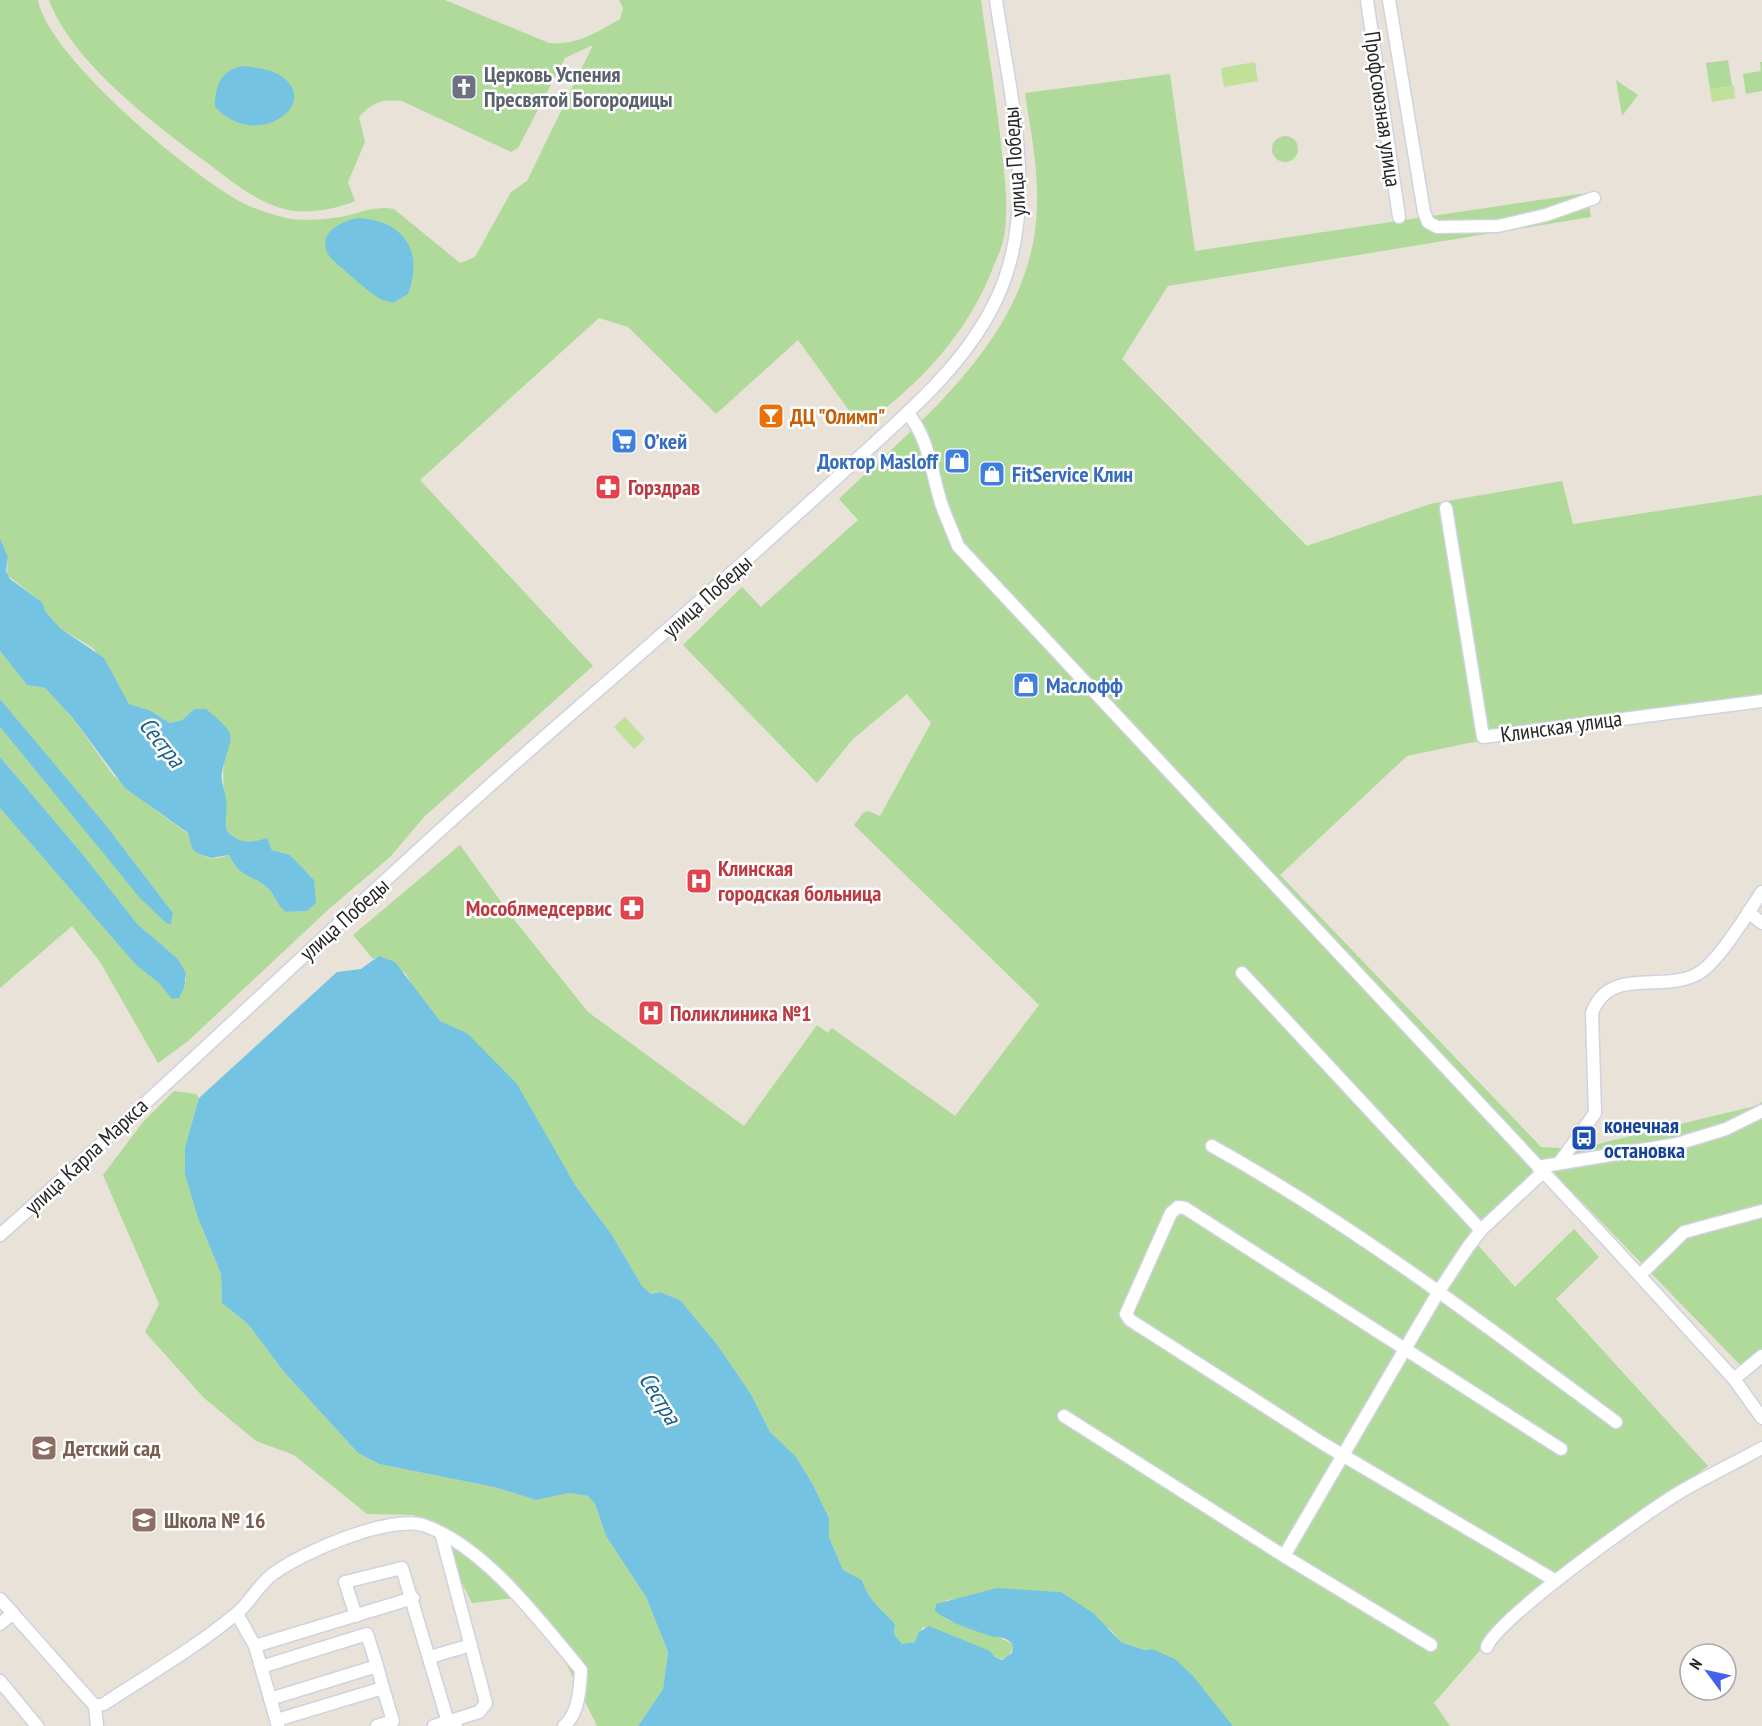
<svg xmlns="http://www.w3.org/2000/svg" width="1762" height="1726" viewBox="0 0 1762 1726" font-family="'PT Sans Narrow',sans-serif">
	<style>
		.green { fill: #afda9a }
		.pitch { fill: #c0e197 }
		.water { fill: #75c3e2 }
		.lines { fill: none; stroke-linecap: round; stroke-linejoin: round }
		.minor-casing { stroke: #cfd2df; stroke-width: 15 }
		.minor { stroke: #fff; stroke-width: 12 }
		.labels { text-anchor: middle; dominant-baseline: central; stroke-width: 5; stroke-linejoin: round; paint-order: stroke }
		.worship-label { font-size: 22px; font-weight: bold; fill: #5b616d; stroke: #fff; text-anchor: start }
		.street-label { font-size: 22px; fill: #272727; stroke: #fff }
		.food-label { font-size: 22px; font-weight: bold; fill: #c56008; stroke: #fff; text-anchor: start }
		.shop-label { font-size: 22px; font-weight: bold; fill: #366cbe; stroke: #fff; text-anchor: start }
		.health-label { font-size: 22px; font-weight: bold; fill: #be3a42; stroke: #fff; text-anchor: start }
		.transit-label { font-size: 22px; font-weight: bold; fill: #164399; stroke: #fff; text-anchor: start }
		.education-label { font-size: 22px; font-weight: bold; fill: #785e54; stroke: #fff; text-anchor: start }
		.water-label { font-size: 24px; font-style: italic; fill: #196088; stroke: #fff }
	</style>
	<rect width="100%" height="100%" fill="#e8e2d9"/>
	<!-- green -->
	<g class="green">
		<path d="M0,0H38C48,57 195,180 247,205C260,211 277,216 291,219C308,221 333,219 350,215C365,211 378,206 394,209L460,263L475,257L511,192L527,181L593,45L565,58L518,148L511,152L402,101C382,99 372,102 359,117L365,142L348,182L355,201C337,209 308,214 288,210C255,202 233,182 206,162C154,124 72,62 49,0H445L549,43C576,46 597,32 620,19L623,8L619,0H981C988,51 997,102 1002,153C1005,178 1008,205 1005,230C1004,242 999,254 994,265C969,333 919,385 861,427L798,340L716,414L628,327L599,318L420,480L593,666L424,817L390,857L330,908L187,1042L158,1063L100,962L72,926L0,988V808L136,965L160,984L186,981V973L178,959L136,924L80,851L0,757V727L141,898L166,923H171L173,913L105,824L0,699V651L27,685L45,688L72,717L113,775L151,807L188,834C197,854 205,864 229,855C241,880 253,874 269,889C276,897 277,906 286,912L307,911L314,896V880L290,855L272,850L267,838C250,843 240,844 227,831C225,825 222,771 224,764L194,709L182,720L170,723L149,710L129,704L113,675L93,648L60,628L46,612L42,602L7,575L8,557L0,538Z"/>
		<path d="M1728,60L1732,86L1710,89L1706,63Z"/>
		<path d="M1760,62H1762V91L1746,94L1743,74L1761,71Z"/>
		<path d="M1170,74L1195,251L1587,193L1591,217L1168,286L1122,359L1307,546L1430,504L1562,481L1573,524L1762,495V706L1469,743L1407,756L1280,875L1541,1147L1577,1149L1755,1106L1762,1102V1364L1750,1375L1551,1170L1538,1167L1478,1245L1515,1287L1574,1229L1599,1257L1556,1299L1708,1466L1516,1609L1434,1703L1450,1726H1233L1193,1677L1152,1649L1144,1650L1121,1642L1112,1631L1053,1591L946,1600L945,1619C959,1624 1007,1638 1013,1645C1011,1660 999,1664 990,1651L923,1627L915,1642L902,1644L894,1634L895,1624C881,1608 869,1602 862,1580L843,1570L829,1537V1518L813,1485L770,1432L751,1394L716,1343L680,1300L660,1292L651,1294L642,1286L612,1235L575,1185L549,1142L467,1033L440,1021L417,994L406,974L379,956L373,959L353,935L460,845L512,917L588,1012L744,1126L817,1025L828,1033L832,1028L955,1116L1039,1005L854,825L863,813L868,811L880,816L931,723L907,694L853,739L817,783L683,645L742,587L761,607L858,520L839,499C924,417 1037,332 1037,201C1038,165 1030,128 1025,93Z"/>
		<path d="M1616,80L1638,95L1622,116Z"/>
		<circle cx="1285" cy="149" r="13"/>
		<path d="M174,1091L196,1094L199,1098L185,1147L198,1218L221,1274L222,1303L248,1324L284,1372L358,1453L379,1464L494,1487L536,1500L570,1493L588,1496L595,1504L606,1536L646,1597L668,1652L663,1689L638,1726H597L560,1651L515,1598L472,1603L435,1530L414,1515L367,1514L294,1455L256,1441L204,1398L145,1332L159,1304L103,1175L143,1122Z"/>
	</g>
	<!-- pitch -->
	<g class="pitch">
		<path d="M1255,62L1258,81L1224,87L1221,68Z"/>
		<path d="M1734,86L1735,98L1712,102L1710,89Z"/>
		<path d="M625,717L645,739L634,749L614,727Z"/>
	</g>
	<!-- water -->
	<g class="water">
		<path d="M244,66C257,68 273,69 284,78C319,106 256,151 215,107C215,85 221,69 244,66Z"/>
		<path d="M359,218C405,221 424,252 408,294L393,303C389,301 384,301 380,299C375,297 334,262 330,257C314,235 341,220 359,218Z"/>
		<path d="M0,538L8,557L6,571L10,579L42,602L46,612L60,628L104,658L129,704L149,710L170,723L182,720L194,709H206C242,739 230,733 222,772C220,781 225,790 226,799C228,810 224,821 227,831C240,844 250,843 267,838L272,850L290,855L314,880L316,903L307,911L286,912C277,906 276,897 269,889C253,874 241,880 229,855L211,858L197,853L192,848L188,833L125,788L72,717L45,688L27,685L0,651Z"/>
		<path d="M0,699L105,824L173,913L171,924L166,923L140,898L0,727Z"/>
		<path d="M0,757L80,851L137,924L178,959L186,973L184,988L179,998L172,999L160,984L136,965L0,808Z"/>
		<path d="M379,956L395,962L440,1021L467,1033L517,1084L575,1185L612,1235L642,1286L651,1294L660,1292L680,1300L716,1343L751,1394L770,1432L796,1457L813,1485L829,1518V1537L843,1570L862,1580C869,1602 881,1608 895,1624L894,1634L902,1644L915,1642L919,1632L929,1626L990,1651L995,1657L1002,1660L1012,1653L1013,1645C1005,1635 999,1639 988,1635C970,1629 950,1623 935,1611L936,1604L997,1588L1061,1592L1093,1613L1121,1642L1144,1650L1152,1649L1175,1659L1193,1676L1233,1726H638L663,1689L668,1652L646,1597L606,1536L595,1504L588,1496L570,1493L536,1500L494,1487L379,1464L358,1453L284,1372L248,1324L222,1303L221,1274L198,1218L185,1174V1147L199,1098L337,972L361,969Z"/>
	</g>
	<g class="lines">
		<!-- minor casing -->
		<g class="minor-casing">
			<g id="minor">
				<path d="M1367,0L1399,217"/>
				<path d="M1389,0L1424,212L1428,222L1437,227L1498,226L1546,215L1594,198"/>
				<path d="M907,413C928,435 932,474 941,503C946,518 953,532 958,546L1608,1241L1734,1379L1762,1418"/>
				<path d="M1446,508L1483,737L1762,701"/>
				<path d="M1748,912L1762,923"/>
				<path d="M1242,973L1481,1230"/>
				<path d="M1212,1146C1355,1226 1485,1325 1616,1422"/>
				<path d="M1560,1162L1595,1113L1592,1013C1610,963 1668,996 1702,971C1722,956 1747,914 1762,892"/>
				<path d="M1538,1167L1677,1144L1726,1129L1762,1111"/>
				<path d="M0,1235C193,1064 377,882 572,713C663,634 753,555 842,473C898,421 964,369 997,298C1040,206 1010,96 996,0"/>
				<path d="M1640,1275L1684,1232L1762,1211"/>
				<path d="M1734,1379L1762,1356"/>
				<path d="M1064,1416L1284,1556L1431,1645"/>
				<path d="M1284,1556L1439,1291L1468,1247L1482,1229L1543,1172"/>
				<path d="M1556,1581L1322,1443L1130,1320L1126,1314L1171,1213L1178,1207L1185,1208L1561,1449"/>
				<path d="M0,1599L95,1706L97,1726"/>
				<path d="M237,1614L255,1646L278,1726"/>
				<path d="M356,1616L345,1582L402,1568L448,1722L456,1726"/>
				<path d="M0,1624L13,1613"/>
				<path d="M255,1646L413,1598"/>
				<path d="M1487,1647C1496,1619 1648,1511 1680,1492C1707,1476 1735,1463 1762,1448"/>
				<path d="M430,1657L471,1645"/>
				<path d="M377,1666L383,1688"/>
				<path d="M261,1667L367,1634L377,1666L270,1699"/>
				<path d="M0,1681L37,1726"/>
				<path d="M95,1706L104,1704C148,1675 195,1648 236,1614C250,1603 258,1585 273,1574C300,1553 392,1513 426,1526C487,1549 540,1621 581,1670C580,1689 579,1713 564,1726"/>
				<path d="M277,1720L383,1688L393,1721L377,1726"/>
				<path d="M434,1726L479,1712L486,1703L441,1533"/>
			</g>
		</g>
		<!-- minor -->
		<use href="#minor" class="minor"/>
	</g>
	<!-- icons -->
	<defs>
		<g id="church-square" transform="scale(1.35)"><rect x="-9" y="-9" width="18" height="18" rx="4" fill="#6b7280" stroke="#fff"/><path d="M-1.2-6h2.4v3.5h3.3v2.4h-3.3V6h-2.4V-.1h-3.3v-2.4h3.3Z" fill="#fff"/></g>
		<g id="bar-square" transform="scale(1.35)"><rect x="-9" y="-9" width="18" height="18" rx="4" fill="#e8710a" stroke="#fff"/><path d="M-6-5H6L.8 .8V4.5H3.5V6h-7V4.5H-.8V.8Z" fill="#fff"/></g>
		<g id="supermarket-square" transform="scale(1.35)"><rect x="-9" y="-9" width="18" height="18" rx="4" fill="#3f7fe0" stroke="#fff"/><path d="M-6-5.5h2.5l.6 2H6L4.5 2H-2.5L-4.4-4H-6ZM-1.5 3.2a1.3 1.3 0 1 0 .1 0ZM3 3.2a1.3 1.3 0 1 0 .1 0Z" fill="#fff"/></g>
		<g id="shop-square" transform="scale(1.35)"><rect x="-9" y="-9" width="18" height="18" rx="4" fill="#3f7fe0" stroke="#fff"/><path d="M-5-2.5h2.3a2.7 3.5 0 0 1 5.4 0H5L5.5 6h-11ZM-1.5-2.5h3a1.5 2.3 0 0 0-3 0Z" fill="#fff"/></g>
		<g id="pharmacy-square" transform="scale(1.35)"><rect x="-9" y="-9" width="18" height="18" rx="4" fill="#e0444e" stroke="#fff"/><path d="M-2-6h4v4h4v4h-4v4h-4v-4h-4v-4h4Z" fill="#fff"/></g>
		<g id="hospital-square" transform="scale(1.35)"><rect x="-9" y="-9" width="18" height="18" rx="4" fill="#e0444e" stroke="#fff"/><path d="M-5-5h3v3.5h4V-5h3V5h-3V1.5h-4V5h-3Z" fill="#fff"/></g>
		<g id="bus-square" transform="scale(1.35)"><rect x="-9" y="-9" width="18" height="18" rx="4" fill="#1a4fb4" stroke="#fff"/><path d="M-5-6H5V4H4V6H2V4H-2V6H-4V4H-5ZM-3.5-4V0h7V-4ZM-3.5 1.2v1.5H-2V1.2ZM2 1.2v1.5H3.5V1.2Z" fill="#fff"/></g>
		<g id="school-square" transform="scale(1.35)"><rect x="-9" y="-9" width="18" height="18" rx="4" fill="#8d6e63" stroke="#fff"/><path d="M0-5L7-2L0 1L-7-2ZM-4 1L0 2.5L4 1V4Q0 6-4 4Z" fill="#fff"/></g>
	</defs>
	<g fill-rule="evenodd">
		<use href="#church-square" x="464" y="87"/>
		<use href="#bar-square" x="771" y="416"/>
		<use href="#supermarket-square" x="624" y="441"/>
		<use href="#shop-square" x="957" y="461"/>
		<use href="#shop-square" x="992" y="474"/>
		<use href="#pharmacy-square" x="608" y="487"/>
		<use href="#shop-square" x="1026" y="685"/>
		<use href="#hospital-square" x="699" y="881"/>
		<use href="#pharmacy-square" x="632" y="908"/>
		<use href="#hospital-square" x="651" y="1013"/>
		<use href="#bus-square" x="1584" y="1138"/>
		<use href="#school-square" x="44" y="1448"/>
		<use href="#school-square" x="144" y="1520"/>
	</g>
	<g class="labels">
		<!-- worship labels -->
		<g class="worship-label">
			<text x="484" y="74">Церковь Успения<tspan x="484" dy="25">Пресвятой Богородицы</tspan></text>
		</g>
		<!-- street labels -->
		<g class="street-label">
			<text transform="translate(1383 109) rotate(82)">Профсоюзная улица</text>
			<text transform="translate(1014 162) rotate(-94)">улица Победы</text>
			<text transform="translate(707 596) rotate(-42)">улица Победы</text>
			<text transform="translate(1561 726) rotate(-8)">Клинская улица</text>
			<text transform="translate(344 919) rotate(-42)">улица Победы</text>
			<text transform="translate(86 1156) rotate(-43)">улица Карла Маркса</text>
		</g>
		<!-- food labels -->
		<g class="food-label">
			<text x="790" y="416">ДЦ "Олимп"</text>
		</g>
		<!-- shop labels -->
		<g class="shop-label">
			<text x="644" y="441">О’кей</text>
			<text x="938" y="461" text-anchor="end">Доктор Masloff</text>
			<text x="1012" y="474">FitService Клин</text>
			<text x="1046" y="685">Маслофф</text>
		</g>
		<!-- health labels -->
		<g class="health-label">
			<text x="628" y="487">Горздрав</text>
			<text x="718" y="868">Клинская<tspan x="718" dy="25">городская больница</tspan></text>
			<text x="612" y="908" text-anchor="end">Мособлмедсервис</text>
			<text x="670" y="1013">Поликлиника №1</text>
		</g>
		<!-- transit labels -->
		<g class="transit-label">
			<text x="1604" y="1125">конечная<tspan x="1604" dy="25">остановка</tspan></text>
		</g>
		<!-- education labels -->
		<g class="education-label">
			<text x="63" y="1448">Детский сад</text>
			<text x="164" y="1520">Школа № 16</text>
		</g>
		<!-- water labels -->
		<g class="water-label">
			<text transform="translate(162 742) rotate(51)">Сестра</text>
			<text transform="translate(660 1398) rotate(58)">Сестра</text>
		</g>
	</g>
	<!-- north arrow -->
	<g transform="translate(1708 1672) rotate(303)"><circle r="28" fill="#ffffff" stroke="#a9a9a9" stroke-width="1.5"/>
	<path d="M0-4.5L10 22L0 15L-10 22Z" fill="#4762e8"/>
	<text y="-9" font-size="16" font-weight="bold" text-anchor="middle" fill="#272727">N</text>
	</g>
</svg>
